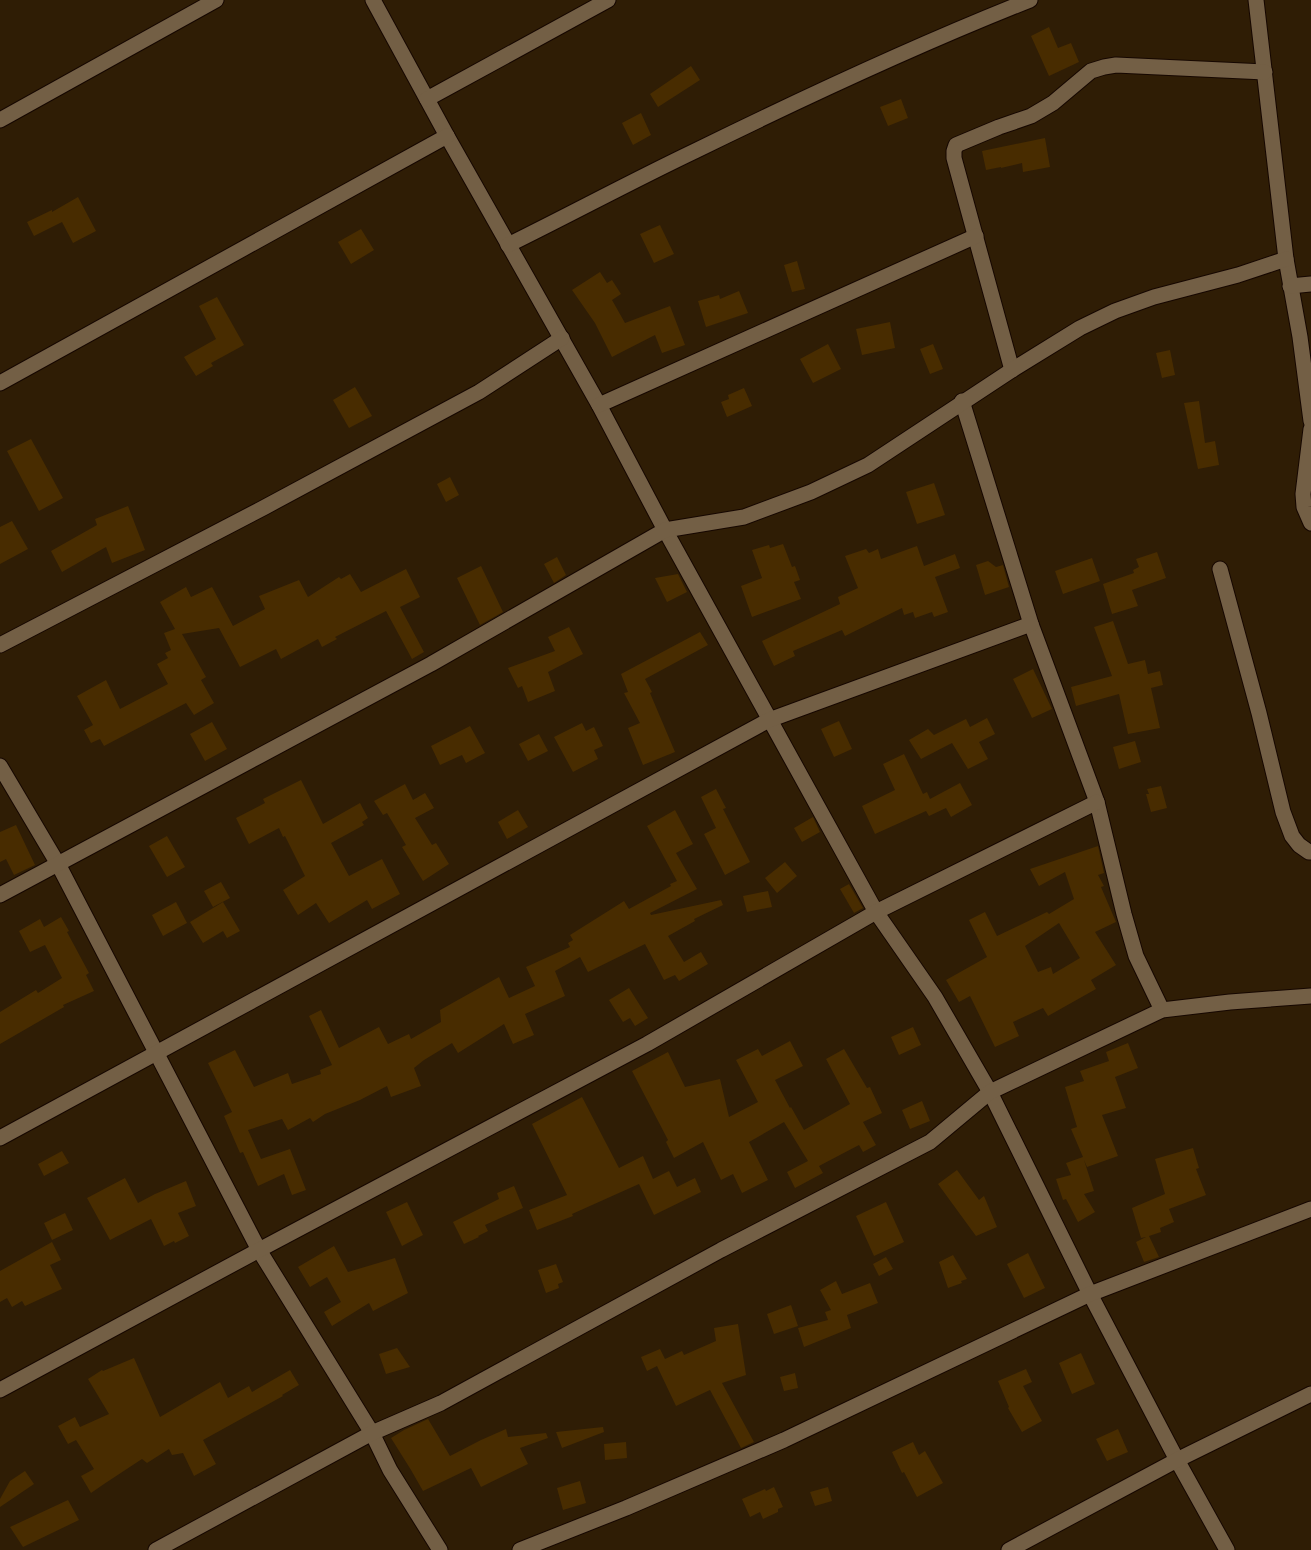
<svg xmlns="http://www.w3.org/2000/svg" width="1311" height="1550" viewBox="0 0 1311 1550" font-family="'Source Serif 4',serif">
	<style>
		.building { fill: #482c00; fill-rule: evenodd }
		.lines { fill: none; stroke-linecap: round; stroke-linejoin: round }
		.minor-casing { stroke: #160700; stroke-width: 17 }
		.minor { stroke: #735f45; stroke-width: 15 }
	</style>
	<rect width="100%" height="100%" fill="#2f1d05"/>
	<!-- building -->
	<g class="building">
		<path d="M1049,27L1058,48L1071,43L1079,62L1049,76L1031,36Z"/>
		<path d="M691,66L700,80L658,107L650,94Z"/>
		<path d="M901,99L908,118L888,126L880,107Z"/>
		<path d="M641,113L651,135L633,145L622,123Z"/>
		<path d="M1045,138L1050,167L1023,172L1022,163L1001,168V167L986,170L982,151Z"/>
		<path d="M78,197L96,231L73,243L62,222L34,236L27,222L52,210V212Z"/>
		<path d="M660,225L674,254L654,263L640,234Z"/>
		<path d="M361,229L374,250L351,264L338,242Z"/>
		<path d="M797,261L805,289L792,292L784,265Z"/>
		<path d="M600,272L607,283L612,280L621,294L612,300L625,323L670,306L685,345L662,353L655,335L612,357L595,323L572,290Z"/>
		<path d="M739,291L748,313L706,327L698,301L719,295L720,299Z"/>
		<path d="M217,297L244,345L211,363L213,366L196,376L184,357L216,339L199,306Z"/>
		<path d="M890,322L895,348L862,355L856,329Z"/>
		<path d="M828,344L841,369L813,383L800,359Z"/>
		<path d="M933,344L943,369L930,374L920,349Z"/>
		<path d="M1170,350L1175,375L1162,378L1156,353Z"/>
		<path d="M355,387L372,416L349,428L333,400Z"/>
		<path d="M744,388L752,406L727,417L721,402L729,399L728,395Z"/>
		<path d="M1199,401L1205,443L1215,441L1219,465L1198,469L1184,403Z"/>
		<path d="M31,439L63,498L39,511L7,451Z"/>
		<path d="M450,477L459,495L446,502L437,484Z"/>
		<path d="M934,483L945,515L917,524L906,492Z"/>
		<path d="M128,506L145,550L112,563L106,547L62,572L51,551L97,525L95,519Z"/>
		<path d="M12,521L28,549L0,564V527Z"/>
		<path d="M783,544L792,567L795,566L800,580L794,582L801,599L752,617L741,586L762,578L752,550L769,545L770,548Z"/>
		<path d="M917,546L924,566L955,554L960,568L935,577L948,612L934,617L932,612L915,618L913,612L904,615L902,608L845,636L842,630L793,651L795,656L774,666L762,641L840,604L838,597L858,588L845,556L866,549L869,553L878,549L881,559Z"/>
		<path d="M1157,552L1166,578L1132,590L1138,606L1112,614L1103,584L1134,573L1133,570L1139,567L1136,559Z"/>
		<path d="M557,557L566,575L554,583L544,564Z"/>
		<path d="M1092,558L1100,581L1063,594L1055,571Z"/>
		<path d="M988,561L996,567L1003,565L1009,587L985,595L976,565Z"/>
		<path d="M481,566L503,612L480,625L457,578Z"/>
		<path d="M406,569L420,597L400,607L424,652L412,659L386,611L335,637L337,639L322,647L318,639L281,659L276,649L240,667L219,628L182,634L206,677L201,680L214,703L194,715L186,703L104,746L100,739L91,743L84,730L93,725L77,696L106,680L120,709L168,684L157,664L168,658L165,653L171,650L164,633L175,629L160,602L186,587L191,597L212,587L233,626L265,609L259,596L299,580L308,597L339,577L341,579L350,574L361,592Z"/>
		<path d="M678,574L687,592L667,602L655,578Z"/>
		<path d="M1113,621L1128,664L1145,660L1148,674L1160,671L1163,685L1151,688L1160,728L1128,734L1119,694L1076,706L1071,687L1112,676L1094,627Z"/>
		<path d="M569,627L583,654L548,672L555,691L528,702L522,686L518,688L508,668L555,651L548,637Z"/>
		<path d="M700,632L708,645L645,679L652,692L650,693L675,752L643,765L628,728L640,723L624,693L628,692L621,674Z"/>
		<path d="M1033,669L1052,709L1032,718L1013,679Z"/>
		<path d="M987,718L995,734L979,742L988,759L968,769L952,743L921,759L909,740L928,729L934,735L966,719L970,727Z"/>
		<path d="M839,721L852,749L834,757L821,729Z"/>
		<path d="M212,722L227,749L205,761L190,734Z"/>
		<path d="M582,723L586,731L594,727L603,746L594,750L598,759L573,772L554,737Z"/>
		<path d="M470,726L485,753L466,763L462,755L440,765L431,746Z"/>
		<path d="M539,734L548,751L528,761L519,744Z"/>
		<path d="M1135,741L1141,762L1119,769L1113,747Z"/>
		<path d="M904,754L923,794L927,792L930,799L960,783L972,805L951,817L946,808L929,816L926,811L875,834L862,806L895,790L883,764Z"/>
		<path d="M301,780L323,824L360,803L368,818L362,822L364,825L331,843L349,876L382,859L400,894L372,909L367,900L329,923L316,903L298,915L283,890L305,876L285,836L283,837L279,828L249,844L236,818L265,803L263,799Z"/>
		<path d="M405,784L413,800L425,793L434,808L415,818L432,845L436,843L449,864L423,881L402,847L406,845L387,813L383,815L374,801Z"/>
		<path d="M1161,786L1167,808L1151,812L1146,794H1149L1147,789Z"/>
		<path d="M716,789L726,808L723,809L750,862L725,875L704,834L716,828L701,797Z"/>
		<path d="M518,810L528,827L507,839L498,822Z"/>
		<path d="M675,810L693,844L676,853L697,889L650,913L651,915L721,900L723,905L694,919L695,921L668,936L684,962L701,952L708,964L679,981L675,975L664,980L645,944L588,972L580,957L555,971L565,996L525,1014L534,1035L513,1044L504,1024L458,1053L452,1043L424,1060L414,1068L421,1086L391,1097L387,1086L360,1100L325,1114L313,1122L310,1118L288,1130L282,1119L248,1130L261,1159L290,1149L306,1190L292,1195L284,1174L258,1186L243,1152L240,1153L224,1116L232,1112L208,1063L235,1050L254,1087L288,1073L292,1084L321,1074L320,1070L332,1065L309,1016L321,1010L339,1048L379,1027L388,1044L409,1034L411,1039L441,1022L440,1010L499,977L509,998L535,986L526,967L570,947L568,943L573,940L570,935L621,903L624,901L629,909L671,886L670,884L677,881L647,826Z"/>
		<path d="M813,817L820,832L802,842L794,828Z"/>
		<path d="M16,825L35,865L14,875L6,859L0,862V832Z"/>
		<path d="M167,836L185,867L167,877L149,846Z"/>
		<path d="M1098,846L1104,873L1098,875L1104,886L1101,887L1116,922L1095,932L1116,965L1091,980L1096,989L1048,1016L1043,1008L1013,1022L1019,1036L995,1047L970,996L959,1002L946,980L987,957L969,920L985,912L997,936L1047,912L1049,914L1074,899L1065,872L1039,886L1030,869ZM1059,923L1080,958L1053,974L1051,967L1038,972L1025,946Z"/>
		<path d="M785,862L797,876L777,893L765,878Z"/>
		<path d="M221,882L230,898L213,907L204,891Z"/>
		<path d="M849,884L863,908L854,913L840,889Z"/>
		<path d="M768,891L772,907L747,912L743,896Z"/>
		<path d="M176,902L187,923L163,936L152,915Z"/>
		<path d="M223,902L240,931L227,938L223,931L203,943L190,922Z"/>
		<path d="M61,917L69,931L67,932L89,973L86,975L94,991L63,1005L64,1007L0,1044V1012L36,990L38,993L62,978L45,945L30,952L19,931L40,919L44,927Z"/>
		<path d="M629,988L648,1018L635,1026L630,1018L623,1022L609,1000Z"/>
		<path d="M913,1027L921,1045L899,1055L891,1037Z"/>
		<path d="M790,1041L803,1066L775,1080L790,1108L791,1107L804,1130L850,1104L826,1059L844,1049L867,1088L870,1087L882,1113L863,1122L876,1145L863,1152L859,1145L819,1166L823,1173L795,1188L787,1172L808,1161L784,1122L749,1142L768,1180L742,1193L733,1174L721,1180L703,1142L674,1158L666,1142L668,1140L632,1071L668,1052L685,1087L720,1079L729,1117L758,1102L736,1060L758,1049L762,1056Z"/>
		<path d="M1128,1043L1138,1068L1115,1077L1126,1108L1102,1115L1118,1156L1087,1167L1084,1160L1094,1191L1084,1194L1095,1212L1078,1222L1066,1199L1063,1200L1056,1179L1071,1175L1066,1163L1083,1157L1071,1129L1077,1127L1065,1087L1084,1081L1080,1071L1109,1061L1106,1052Z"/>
		<path d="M582,1097L619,1168L643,1156L653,1179L669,1171L677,1187L695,1178L701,1192L654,1215L639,1184L572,1214L573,1216L537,1230L529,1210L567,1195L532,1124Z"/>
		<path d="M922,1101L930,1121L910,1129L902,1110Z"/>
		<path d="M1193,1148L1199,1168L1196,1169L1206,1195L1169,1209L1174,1222L1160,1228L1161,1232L1149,1236L1159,1257L1144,1262L1136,1242L1146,1237L1141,1238L1132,1208L1165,1194L1155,1159Z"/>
		<path d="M62,1151L69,1163L44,1176L38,1164Z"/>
		<path d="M957,1170L979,1200L984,1196L997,1227L976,1236L938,1184Z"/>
		<path d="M125,1178L138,1203L155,1194L186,1181L196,1206L178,1213L189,1236L175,1243L174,1241L164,1246L151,1219L110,1240L87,1198Z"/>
		<path d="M514,1186L523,1208L485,1225L488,1231L478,1236L479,1237L464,1244L453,1222L499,1199L497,1193Z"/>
		<path d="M407,1202L423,1235L402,1246L386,1212Z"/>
		<path d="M886,1202L904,1242L874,1256L856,1216Z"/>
		<path d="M65,1213L73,1230L52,1240L44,1223Z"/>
		<path d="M52,1242L61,1260L50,1265L62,1289L25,1306L22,1301L12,1307L7,1298L0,1302V1271Z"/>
		<path d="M334,1246L348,1272L395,1258L408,1293L373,1311L369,1303L332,1326L324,1312L341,1302L327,1277L310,1287L298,1267Z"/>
		<path d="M1028,1253L1045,1288L1024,1298L1007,1264Z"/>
		<path d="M953,1255L967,1279L961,1281L962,1283L948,1288L939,1262Z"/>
		<path d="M886,1257L893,1269L879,1276L873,1264Z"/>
		<path d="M556,1264L563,1282L558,1284L559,1288L546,1293L538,1270Z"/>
		<path d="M836,1281L842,1294L870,1283L878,1303L847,1315L851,1328L804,1347L798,1328L828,1320L825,1312L831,1310L820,1290Z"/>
		<path d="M791,1305L798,1326L774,1334L767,1314Z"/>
		<path d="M738,1324L746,1375L722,1383L754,1442L741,1448L710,1390L676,1406L657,1366L647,1371L641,1357L660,1349L665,1359L682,1351L684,1355L716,1341L714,1328Z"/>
		<path d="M397,1348L410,1367L386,1374L379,1354Z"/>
		<path d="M1081,1353L1095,1384L1072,1394L1059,1363Z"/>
		<path d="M134,1358L160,1417L220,1382L228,1398L249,1386L252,1392L290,1370L299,1385L282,1395L283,1396L203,1440L216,1464L194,1476L183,1453L172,1455L169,1449L147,1463L142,1459L104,1484L91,1493L81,1476L94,1469L76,1440L68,1444L58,1426L75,1417L80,1427L109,1414L88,1379L102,1370L103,1371Z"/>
		<path d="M1026,1369L1032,1382L1023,1386L1042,1421L1022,1432L1008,1408L1009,1407L998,1381Z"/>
		<path d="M795,1373L798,1388L784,1391L780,1377Z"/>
		<path d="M428,1419L450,1456L481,1440L506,1429L508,1437L546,1433L548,1438L520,1448L528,1464L481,1487L471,1468L423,1491L411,1470L391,1438L404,1430Z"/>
		<path d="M603,1427L604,1432L562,1448L556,1432Z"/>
		<path d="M1118,1429L1128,1452L1107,1461L1096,1439Z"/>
		<path d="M626,1442L627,1458L605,1460L604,1444Z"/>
		<path d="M913,1442L919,1455L925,1451L943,1483L917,1497L904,1472L902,1473L892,1452Z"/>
		<path d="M25,1471L34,1484L0,1507V1499L10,1481Z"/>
		<path d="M580,1481L586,1503L563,1510L557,1488Z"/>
		<path d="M774,1487L783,1507L778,1509V1512L763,1519L760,1512L750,1517L742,1499L765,1489L766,1491Z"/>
		<path d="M828,1487L832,1501L815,1506L810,1492Z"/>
		<path d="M68,1500L79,1520L23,1547L10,1527Z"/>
	</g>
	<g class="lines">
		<!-- minor casing -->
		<g class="minor-casing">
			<g id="minor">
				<path d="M373,0L447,136L599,405L665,530L876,912L935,997L990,1092L1090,1294L1177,1460L1227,1550"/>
				<path d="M1256,0L1286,259L1300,337L1311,421"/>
				<path d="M427,99L608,0"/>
				<path d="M0,120L216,0"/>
				<path d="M508,245C571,214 632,181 695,151C805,97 916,45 1030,0"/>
				<path d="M1290,286L1311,284"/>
				<path d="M1012,370L954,158V151L956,145L999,127L1031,116L1053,103L1091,71L1104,67L1116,65L1265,72"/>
				<path d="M0,383L447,136"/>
				<path d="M962,401L1031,624L1097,802L1124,914L1136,956L1162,1010"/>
				<path d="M599,405L976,236"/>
				<path d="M1311,429L1303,494L1304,507L1311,523"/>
				<path d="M1220,569L1259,713L1283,812L1292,836L1299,845L1309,852H1311"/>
				<path d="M0,645L265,507L479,392L562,338"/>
				<path d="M0,766L58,864L259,1250L372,1433L390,1470L440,1550"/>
				<path d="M0,895L431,664L665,530L744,517L811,492L868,465L1012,370L1080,328L1115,311L1154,297L1238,275L1286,259"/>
				<path d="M0,1138L769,720L1031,624"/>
				<path d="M0,1390L259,1250L647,1044L876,912L1097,802"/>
				<path d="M156,1550L372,1433L441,1403L721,1250L930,1142L990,1092L1162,1010L1230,1002L1311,996"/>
				<path d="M520,1550L626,1508L784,1440L1090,1294L1311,1209"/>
				<path d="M1009,1550L1177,1460L1311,1394"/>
			</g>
		</g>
		<!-- minor -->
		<use href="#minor" class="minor"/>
	</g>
</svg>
